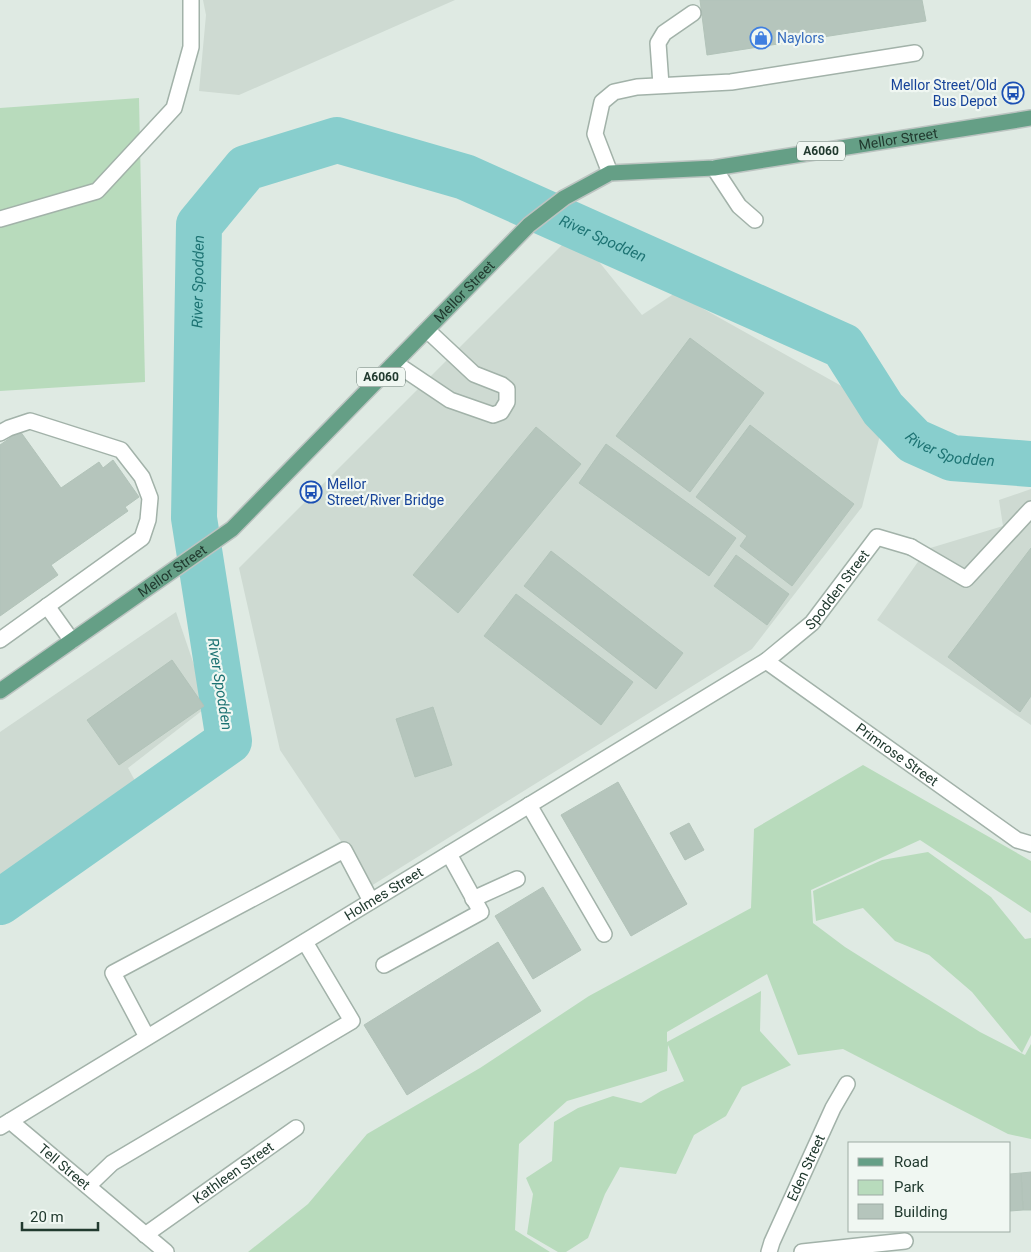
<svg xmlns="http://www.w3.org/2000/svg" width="1031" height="1252" viewBox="0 0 1031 1252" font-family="Roboto,sans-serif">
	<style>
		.built { fill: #cedad2 }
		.green { fill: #b8dbbc }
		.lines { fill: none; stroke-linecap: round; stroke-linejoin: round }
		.river { stroke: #88cecd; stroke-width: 46 }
		.building { fill: #b5c5bc; stroke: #b2c3b9 }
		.service-casing { stroke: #a2b2a9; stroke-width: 18 }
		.minor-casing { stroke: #a2b2a9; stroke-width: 18 }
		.primary-casing { stroke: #bcc4c1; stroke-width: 18 }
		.service { stroke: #fff; stroke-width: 15 }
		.minor { stroke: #fff; stroke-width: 15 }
		.primary { stroke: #659f86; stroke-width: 15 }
		.labels { text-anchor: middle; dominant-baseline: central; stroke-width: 4.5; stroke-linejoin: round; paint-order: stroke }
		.shield { fill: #f0f7f2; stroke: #5f736a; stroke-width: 1 }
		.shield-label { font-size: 12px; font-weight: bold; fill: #213a2f }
		.shop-label { font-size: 14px; fill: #366cbe; stroke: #f0f7f2; text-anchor: start }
		.transit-label { font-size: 14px; fill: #164399; stroke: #f0f7f2; text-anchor: end }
		.street-label { font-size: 14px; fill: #213a2f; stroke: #f0f7f2 }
		.water-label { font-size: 15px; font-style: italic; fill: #1d7373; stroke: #f0f7f2 }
	</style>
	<rect width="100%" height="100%" fill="#dfeae3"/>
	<!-- built -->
	<g class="built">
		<path d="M203,0H455L239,95L199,91L206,15Z"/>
		<path d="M575,232L642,315L675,293L854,393L880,435L862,507L752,649L371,886L280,750L239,568Z"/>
		<path d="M1031,489V725L877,620L927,549L1003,526L999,500Z"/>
		<path d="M176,612L208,706L128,768L139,788L7,889L0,893V732Z"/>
	</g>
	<!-- green -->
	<g class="green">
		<path d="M139,98L145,382L0,391V108Z"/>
		<path d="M863,765L1031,861V913L920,840L811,890L813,923L845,947L980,1032L1025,1055L1031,1044V1139L1008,1134L843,1049L798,1055L767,974L667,1032V1042L761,991L760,1031L791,1065L742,1087L726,1116L694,1135L676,1174L620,1167L605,1194L588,1238L566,1252H558L527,1234L533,1194L526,1178L552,1161L554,1122L578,1108L613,1096L641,1103L661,1091L684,1081L668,1045L667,1071L567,1101L519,1144L515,1230L550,1252H248L308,1204L367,1134L480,1068L589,996L751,908L754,829Z"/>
		<path d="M928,852L991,897L1025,939L1031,938V1035L1022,1053L972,992L929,955L895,941L863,908L816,921L813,891L882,860Z"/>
	</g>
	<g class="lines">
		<!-- river -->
		<path class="river" id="s1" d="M0,902L229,741L194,518L199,225L246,168L337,140L465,177L843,346L883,409L914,441L952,458L1031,464"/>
	</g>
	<!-- building -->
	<g class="building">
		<path d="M700,0H922L926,21L707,55Z"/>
		<path d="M690,338L764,393L690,492L616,436Z"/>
		<path d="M750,425L854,504L792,586L740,546L747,536L696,497Z"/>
		<path d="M536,427L581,464L458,613L413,575Z"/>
		<path d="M20,431L61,488L99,462L103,468L113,460L139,497L125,507L128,511L51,565L58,575L0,616V445Z"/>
		<path d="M606,444L736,538L709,576L579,483Z"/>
		<path d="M1031,548V696L1020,712L948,657Z"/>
		<path d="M551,551L683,653L656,689L524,586Z"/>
		<path d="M736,555L789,594L767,625L714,586Z"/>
		<path d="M516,594L633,682L601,725L484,636Z"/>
		<path d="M172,660L204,706L119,765L87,720Z"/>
		<path d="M433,707L452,765L415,777L396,719Z"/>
		<path d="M618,782L687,904L631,936L561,815Z"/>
		<path d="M689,823L704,850L685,860L670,833Z"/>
		<path d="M543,887L581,950L533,979L495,916Z"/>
		<path d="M498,942L541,1011L407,1095L364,1025Z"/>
		<path d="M1031,1172V1210H1023L1021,1173Z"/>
		<path d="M1021,1173L1023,1210L1010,1211V1174Z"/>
	</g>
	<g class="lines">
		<!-- service casing -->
		<g class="service-casing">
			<g id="service">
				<path d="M661,85L658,43L664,33L693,13"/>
				<path d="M714,168L739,206L755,220"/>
				<path d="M610,173L595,134L602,102L614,92L637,87L731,82L915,53"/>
				<path d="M0,219L97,191L174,108L191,47V0"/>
				<path d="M395,363L450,400L493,415L501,412L507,402V389L502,385L474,374L427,330"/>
				<path d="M0,433L9,428L30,421L121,450L142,477L150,498L148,520L142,538L0,640"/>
				<path d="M911,547L966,579L1031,509"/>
				<path d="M47,606L72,641"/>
				<path d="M529,805L604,934"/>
				<path d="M473,899L517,879"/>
				<path d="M384,965L481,912L449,854"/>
				<path d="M147,1037L113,973L344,850L371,901"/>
				<path d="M88,1186L112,1163L352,1021L305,942"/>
				<path d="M802,1252L905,1241"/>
			</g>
		</g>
		<!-- minor casing -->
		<g class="minor-casing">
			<g id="minor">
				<path id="s2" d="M766,661L1017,840L1031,844"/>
				<path id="s3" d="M10,1121L166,1252"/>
				<path id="s4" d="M0,1127L766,661L812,623L877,537L911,547"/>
				<path id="s5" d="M145,1235L296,1128"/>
				<path id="s6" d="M769,1252L772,1242L833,1108L847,1084"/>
			</g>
		</g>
		<!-- primary casing -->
		<g class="primary-casing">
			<g id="primary">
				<path id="s7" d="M0,691L232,529L529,225L564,198L610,173L714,168L1031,118"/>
			</g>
		</g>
		<!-- service -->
		<use href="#service" class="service"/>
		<!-- minor -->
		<use href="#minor" class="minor"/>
		<!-- primary -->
		<use href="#primary" class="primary"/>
	</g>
	<!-- icons -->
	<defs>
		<g id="shop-ring" transform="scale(1.125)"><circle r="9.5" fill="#f0f7f2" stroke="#3f7fe0" stroke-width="1.5"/><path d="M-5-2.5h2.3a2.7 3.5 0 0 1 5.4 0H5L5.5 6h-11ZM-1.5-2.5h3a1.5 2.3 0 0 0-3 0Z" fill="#3f7fe0"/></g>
		<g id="bus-ring" transform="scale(1.125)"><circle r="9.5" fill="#f0f7f2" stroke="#1a4fb4" stroke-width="1.5"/><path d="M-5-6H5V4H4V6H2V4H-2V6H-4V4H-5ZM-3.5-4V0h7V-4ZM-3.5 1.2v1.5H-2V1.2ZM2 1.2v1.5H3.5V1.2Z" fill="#1a4fb4"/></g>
	</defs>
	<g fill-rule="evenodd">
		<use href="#shop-ring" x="761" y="38"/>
		<use href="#bus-ring" x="1013" y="93"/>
		<use href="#bus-ring" x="311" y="492"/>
	</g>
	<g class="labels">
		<!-- shield labels -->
		<g class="shield">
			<rect x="797" y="141.5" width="48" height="19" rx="4"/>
			<rect x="357" y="367.5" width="48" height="19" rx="4"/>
		</g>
		<g class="shield-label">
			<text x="821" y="151">A6060</text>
			<text x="381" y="377">A6060</text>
		</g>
		<!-- shop labels -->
		<g class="shop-label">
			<text x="777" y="38">Naylors</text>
		</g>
		<!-- transit labels -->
		<g class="transit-label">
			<text x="997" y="85">Mellor Street/Old<tspan x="997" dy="16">Bus Depot</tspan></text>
			<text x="327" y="484" text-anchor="start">Mellor<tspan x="327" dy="16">Street/River Bridge</tspan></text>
		</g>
		<!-- street labels -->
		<g class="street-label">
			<text stroke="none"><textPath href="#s7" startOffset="1095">Mellor Street</textPath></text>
			<text stroke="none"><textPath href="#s7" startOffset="615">Mellor Street</textPath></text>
			<text stroke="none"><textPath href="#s7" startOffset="210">Mellor Street</textPath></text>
			<text stroke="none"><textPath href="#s4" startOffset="998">Spodden Street</textPath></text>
			<text stroke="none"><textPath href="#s2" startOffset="161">Primrose Street</textPath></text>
			<text stroke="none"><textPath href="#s4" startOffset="449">Holmes Street</textPath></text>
			<text stroke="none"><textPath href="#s3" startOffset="71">Tell Street</textPath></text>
			<text stroke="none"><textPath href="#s6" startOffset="92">Eden Street</textPath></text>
			<text stroke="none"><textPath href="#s5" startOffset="108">Kathleen Street</textPath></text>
		</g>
		<!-- water labels -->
		<g class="water-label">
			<text stroke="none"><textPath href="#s1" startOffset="1252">River Spodden</textPath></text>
			<text stroke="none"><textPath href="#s1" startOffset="742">River Spodden</textPath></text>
			<text stroke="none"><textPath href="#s1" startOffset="1672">River Spodden</textPath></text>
			<text transform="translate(220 684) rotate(81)">River Spodden</text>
		</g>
	</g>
	<!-- legend -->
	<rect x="848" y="1142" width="162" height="90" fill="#f0f7f2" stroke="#9daba4"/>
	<rect x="858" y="1158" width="25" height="8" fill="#659f86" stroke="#9daba4"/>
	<text x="894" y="1167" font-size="15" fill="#213a2f">Road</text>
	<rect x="858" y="1180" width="25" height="15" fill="#b8dbbc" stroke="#9daba4"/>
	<text x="894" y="1192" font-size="15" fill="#213a2f">Park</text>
	<rect x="858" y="1204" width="25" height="15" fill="#b5c5bc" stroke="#9daba4"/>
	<text x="894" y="1217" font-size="15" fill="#213a2f">Building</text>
	<!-- scale -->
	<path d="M22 1222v8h76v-8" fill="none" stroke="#213a2f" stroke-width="2.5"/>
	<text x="30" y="1222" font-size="15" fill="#213a2f" stroke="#f0f7f2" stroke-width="4" paint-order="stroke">20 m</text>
</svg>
